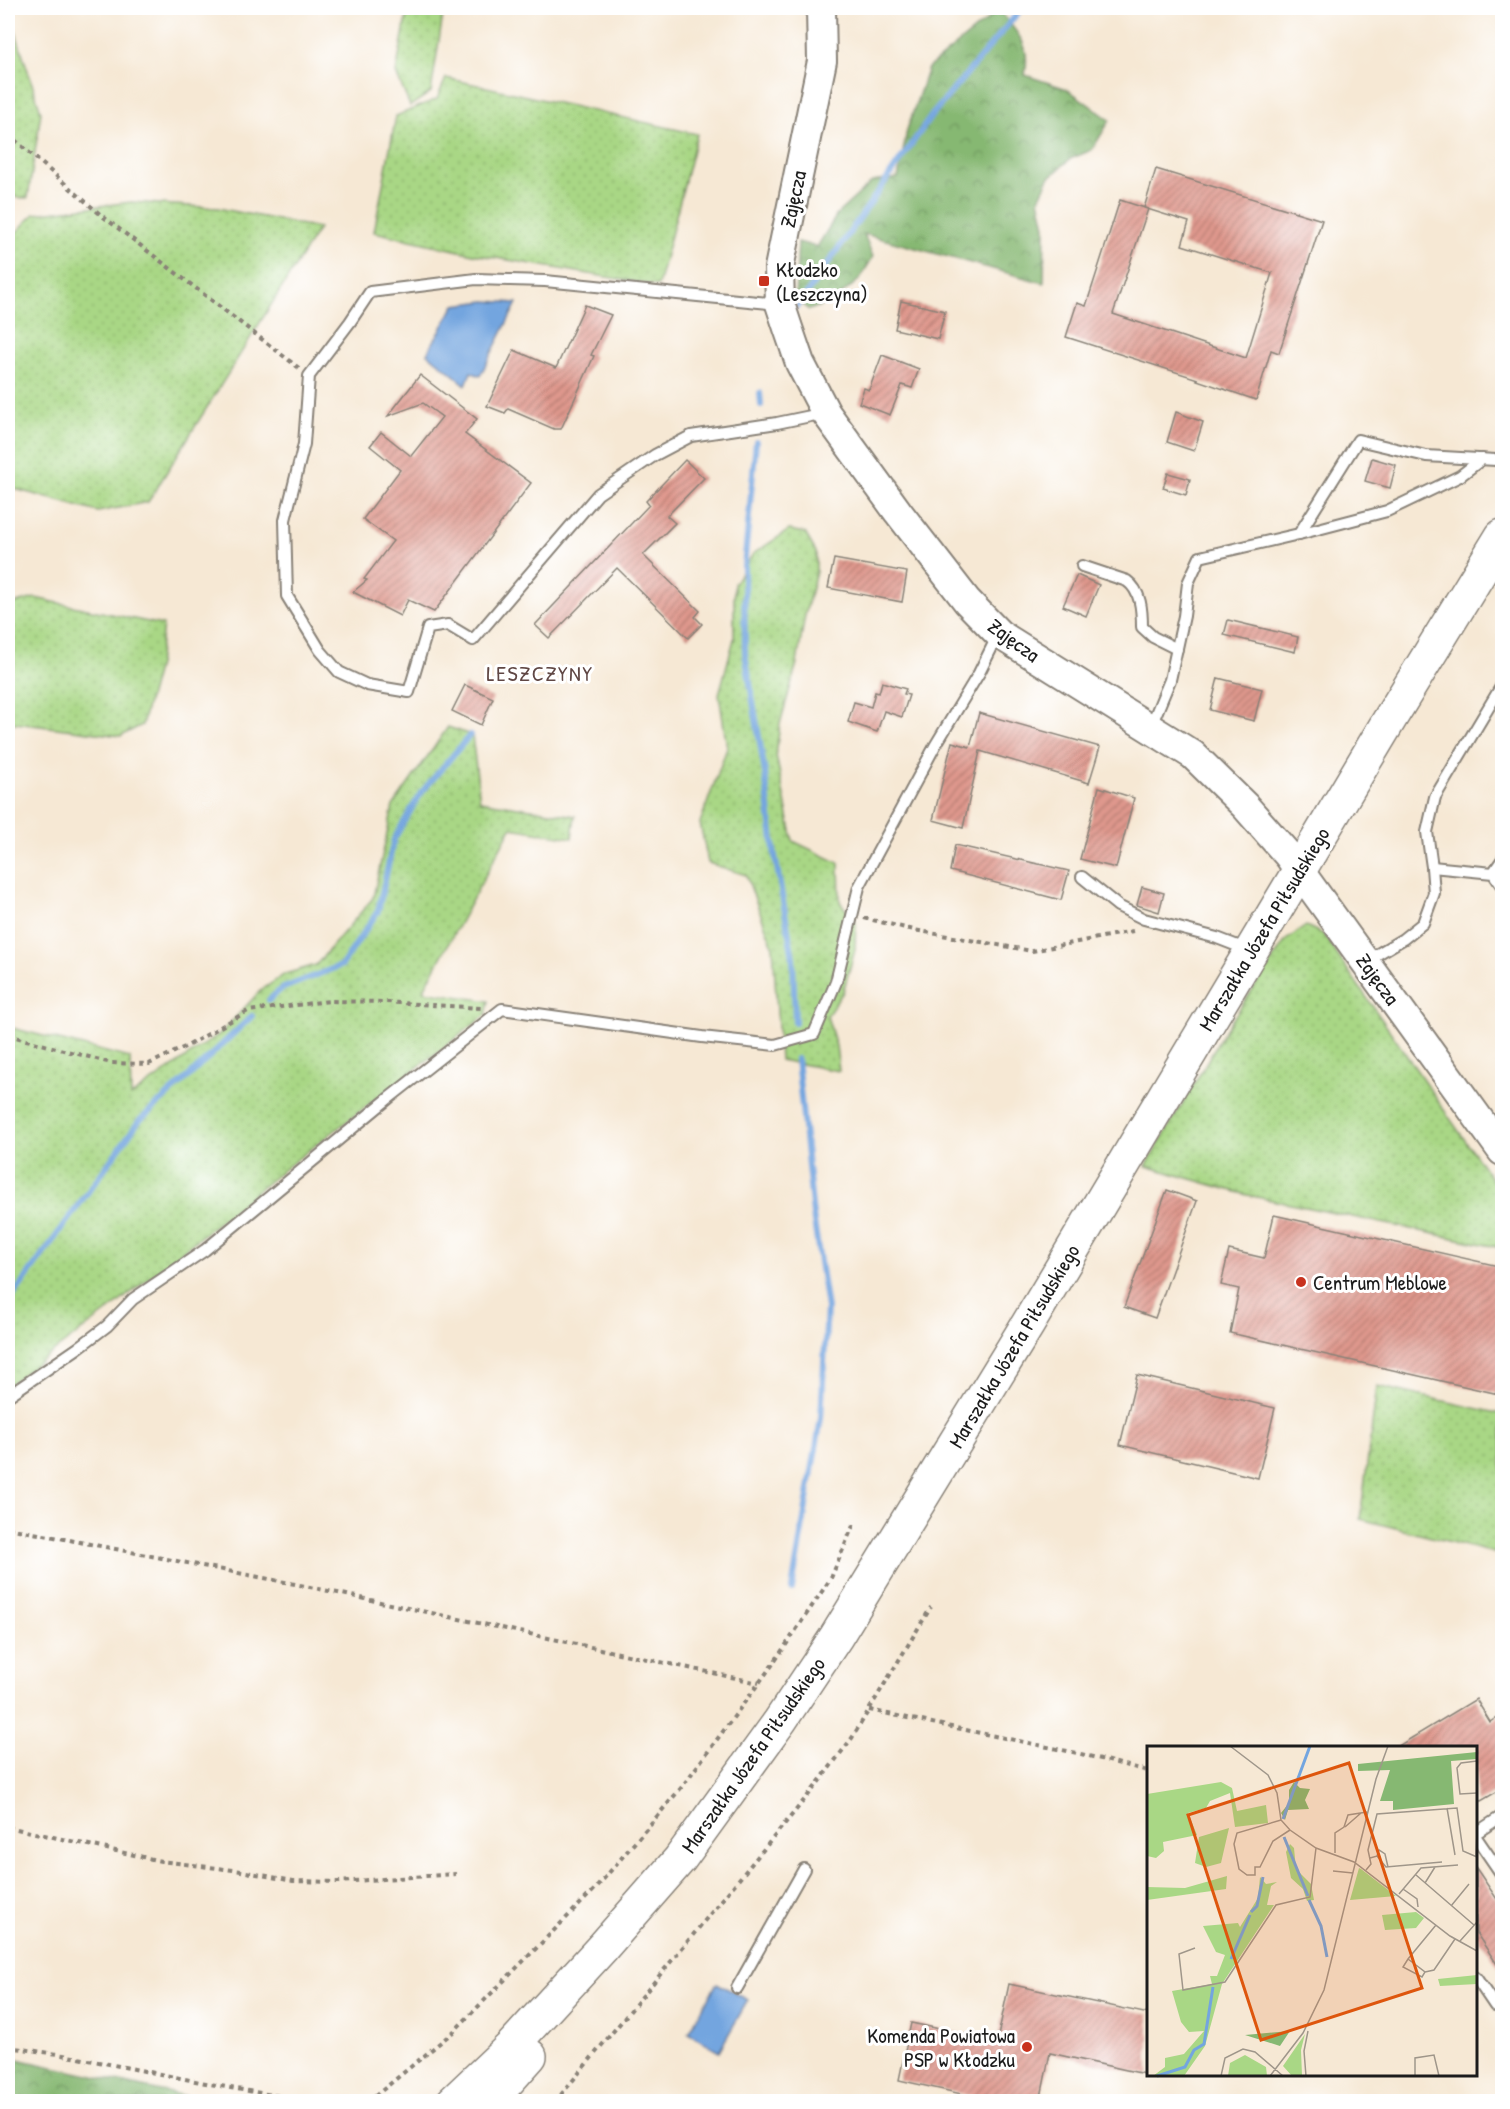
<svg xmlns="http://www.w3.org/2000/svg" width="1510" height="2109" viewBox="0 0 1510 2109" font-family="'Patrick Hand',sans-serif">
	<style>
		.green { fill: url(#green-dots); stroke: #627a50; stroke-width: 1.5 }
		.forest { fill: url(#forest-crowns); stroke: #516a47; stroke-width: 1.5 }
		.water { fill: #73a5df; stroke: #48607e; stroke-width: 1.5 }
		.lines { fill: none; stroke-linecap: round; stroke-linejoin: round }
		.stream { stroke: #73a5df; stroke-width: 6 }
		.building { fill: url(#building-hatch) }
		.lane-casing { stroke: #898278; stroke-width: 14 }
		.secondary-casing { stroke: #898278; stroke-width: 32 }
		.highway-casing { stroke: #898278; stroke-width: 36 }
		.path { stroke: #898278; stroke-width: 4; stroke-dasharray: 4.5 4.5; stroke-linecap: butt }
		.lane { stroke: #fff; stroke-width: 10 }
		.secondary { stroke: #fff; stroke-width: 28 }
		.highway { stroke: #fff; stroke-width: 33 }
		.poi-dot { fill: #c8321e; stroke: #fff; stroke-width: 2 }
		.labels { text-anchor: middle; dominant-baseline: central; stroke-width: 6; stroke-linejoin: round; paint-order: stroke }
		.street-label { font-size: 21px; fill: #1c1c1c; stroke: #fff }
		.poi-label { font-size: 21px; fill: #1c1c1c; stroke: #fff; text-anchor: start }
		.neighbourhood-label { font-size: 22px; letter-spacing: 1.5px; fill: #604744; stroke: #fff }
		.inset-river { fill: none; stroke: #73a5df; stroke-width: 3 }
		.inset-road { fill: none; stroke: #9f968a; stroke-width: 1.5 }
		.view { fill: #de560d; fill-opacity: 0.15; stroke: #de560d; stroke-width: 3 }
		.inset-edge { fill: none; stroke: #1c1c1c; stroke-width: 3 }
	</style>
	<defs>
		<pattern id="green-dots" width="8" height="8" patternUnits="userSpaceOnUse" patternTransform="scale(1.5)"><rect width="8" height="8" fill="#a9d785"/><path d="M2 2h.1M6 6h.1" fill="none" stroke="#91b872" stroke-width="1.8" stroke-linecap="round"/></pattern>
		<pattern id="forest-crowns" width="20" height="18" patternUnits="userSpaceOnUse" patternTransform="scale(1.5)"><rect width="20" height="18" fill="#86b872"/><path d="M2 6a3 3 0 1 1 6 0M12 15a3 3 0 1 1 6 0" fill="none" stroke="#6d955d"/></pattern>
		<pattern id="building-hatch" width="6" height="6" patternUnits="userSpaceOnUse" patternTransform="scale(1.5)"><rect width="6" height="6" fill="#df988d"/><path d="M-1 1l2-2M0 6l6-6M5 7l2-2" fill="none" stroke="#b47b72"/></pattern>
	</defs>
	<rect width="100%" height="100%" fill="#fff"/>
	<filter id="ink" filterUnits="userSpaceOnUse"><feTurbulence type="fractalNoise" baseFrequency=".0167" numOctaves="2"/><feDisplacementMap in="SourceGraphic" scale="12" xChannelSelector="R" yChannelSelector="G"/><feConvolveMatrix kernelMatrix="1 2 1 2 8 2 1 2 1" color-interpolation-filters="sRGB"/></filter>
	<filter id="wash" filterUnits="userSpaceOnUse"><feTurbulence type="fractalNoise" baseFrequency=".008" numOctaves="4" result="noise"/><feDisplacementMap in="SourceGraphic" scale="24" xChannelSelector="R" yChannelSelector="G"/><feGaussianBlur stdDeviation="1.35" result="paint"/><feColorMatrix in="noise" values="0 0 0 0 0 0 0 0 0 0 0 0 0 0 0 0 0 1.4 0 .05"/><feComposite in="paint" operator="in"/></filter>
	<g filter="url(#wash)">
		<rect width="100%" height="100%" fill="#f6e8d4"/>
		<!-- green -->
		<g class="green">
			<path d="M8,8L41,112L28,198L8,197Z"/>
			<path d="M408,8H444L431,92L410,106L396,73Z"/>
			<path d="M446,78L697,134L658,286L473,254L374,232L396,116L437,99Z"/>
			<path d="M131,202L218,208L319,228L148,502L98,512L15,489L8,483V241L34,214Z"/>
			<path d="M789,530L805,533L816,552V572L805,615L797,663L780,724L776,755L793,841L839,863L840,902L856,923L855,950L843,992L827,1016L836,1046L839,1071L780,1060L773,947L746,875L708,863L700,823L727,748L719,694L734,639V584L753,554Z"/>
			<path d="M35,598L163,625L158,665L142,725L121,736L8,722V605Z"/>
			<path d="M448,727L472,735L480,801L575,816L572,838L511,828L423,991L489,1001L486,1015L282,1171L107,1312L8,1385V1027L130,1058L131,1096L222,1032L260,991L285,974L316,965L373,898L393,806Z"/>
			<path d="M1306,926L1323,934L1502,1194V1248L1247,1195L1146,1166L1226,1029L1286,940Z"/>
			<path d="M1377,1386L1502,1414V1555L1360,1519Z"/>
		</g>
		<!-- forest -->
		<g class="forest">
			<path d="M999,10C1018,34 1031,43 1025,75L1067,89L1110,120L1092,150L1070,159L1049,178L1039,199L1045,226L1044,283L864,234L873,257L859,280L832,302L809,310L795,298L798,242L817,247L838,213L872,182L898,178L907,130L928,68Z"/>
			<path d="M8,2057L207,2101H8Z"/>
		</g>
		<!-- water -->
		<g class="water">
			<path d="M485,301L517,303L480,376L471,372L466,385L427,353L455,305Z"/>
			<path d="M717,1983L748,2000L719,2051L688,2033Z"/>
		</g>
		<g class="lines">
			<!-- stream -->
			<g class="stream">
				<path d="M798,306L932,115L1022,8"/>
				<path d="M760,393L761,405"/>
				<path d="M756,442L744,568L745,653L765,773L774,850L793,958L795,1023"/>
				<path d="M269,1000L281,989L342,965L378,911L394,839L421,793L470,735"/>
				<path d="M8,1303L139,1121L189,1076L252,1016"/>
				<path d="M792,1589L821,1418L827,1308L813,1215L797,1059"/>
			</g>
		</g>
		<g id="blocks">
			<!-- building -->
			<g class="building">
				<path d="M1156,169L1322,220L1279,353L1271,350L1256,400L1197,380L1198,379L1066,337L1077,303L1086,306L1120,200L1148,209L1113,314L1246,358L1272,273L1182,245L1189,222L1144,208Z"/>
				<path d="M901,301L945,311L938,339L895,329Z"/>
				<path d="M585,305L611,315L591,355L594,356L561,429H554L508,409L505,413L487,406L514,350L556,368Z"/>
				<path d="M882,355L919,369L912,388L902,385L890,415L859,403L864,388L869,390Z"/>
				<path d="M420,375L477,419L465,434L531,483L434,612L408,600L400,616L353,592L367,580L364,579L393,541L363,519L400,470L370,446L381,432L411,456L442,417L423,403L388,416Z"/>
				<path d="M1176,412L1203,422L1194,451L1167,442Z"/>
				<path d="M1372,458L1396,465L1390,488L1365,481Z"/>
				<path d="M685,460L704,478L667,516L675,523L643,555L700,611L695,617L702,624L688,638L617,568L549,638L535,625L649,505L646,501Z"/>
				<path d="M1168,473L1190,479L1186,495L1163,488Z"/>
				<path d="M834,559L907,572L902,602L828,588Z"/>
				<path d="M1077,575L1099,585L1086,616L1063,606Z"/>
				<path d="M1228,620L1298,637L1295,652L1224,635Z"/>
				<path d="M1218,678L1262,689L1254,721L1210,710Z"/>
				<path d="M882,682L906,689L904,694L909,695L902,717L884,711L877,732L848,722L854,702L871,707L875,692L879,693Z"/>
				<path d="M465,685L493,698L481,725L452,711Z"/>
				<path d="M979,713L1100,747L1089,783L980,751L963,828L933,820L952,742L970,747Z"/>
				<path d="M1099,787L1134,798L1116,868L1080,859Z"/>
				<path d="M955,845L1069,871L1061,900L950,871Z"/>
				<path d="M1142,887L1164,893L1159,912L1137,905Z"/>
				<path d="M1167,1190L1197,1201L1155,1318L1124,1307Z"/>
				<path d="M1274,1215L1503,1267V1395L1230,1333L1239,1289L1221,1285L1229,1250L1264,1258Z"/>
				<path d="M1137,1375L1275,1408L1258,1478L1120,1445Z"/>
				<path d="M1476,1699L1490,1722L1503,1713V1788L1476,1804V1748H1395Z"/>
				<path d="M1476,1868L1503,1908V1973L1476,1933Z"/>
				<path d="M1009,1984L1149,2014V2075L1050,2053L1040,2102H997L899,2080L911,2023L997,2041Z"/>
			</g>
		</g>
	</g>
	<g filter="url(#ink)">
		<use href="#blocks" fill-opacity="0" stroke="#898278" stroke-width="1.5"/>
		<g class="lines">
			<!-- lane casing -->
			<g class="lane-casing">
				<g id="lane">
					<path d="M779,304L545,281L476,279L370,292L350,322L309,376L304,444L285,520L287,596L320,650L339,672L367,685L409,692L428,628L448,625L473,640L598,494L655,455L691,436L777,423L825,413"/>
					<path d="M1299,534L1387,511L1460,476L1482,459"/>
					<path d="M1082,566L1127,581C1141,591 1142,610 1142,627L1153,637L1177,649"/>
					<path d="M1150,728L1170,680L1184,616L1188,583L1200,557L1299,534L1358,440L1426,456L1496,460L1502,462"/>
					<path d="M1432,867L1493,873L1502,886"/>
					<path d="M1493,873L1502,860"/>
					<path d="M1082,877L1118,906L1144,919L1217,938L1248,950"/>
					<path d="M1366,961L1403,939L1423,923L1434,893L1432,867L1427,832L1435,797L1502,685"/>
					<path d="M8,1396L78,1348L107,1326L133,1299L205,1250L389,1098L502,1009L702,1037L775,1045L814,1034L836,982L859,887L935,746L979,673L998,635"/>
					<path d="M1476,1833L1502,1816"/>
					<path d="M1476,1837L1502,1875"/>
					<path d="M1476,1978L1495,2006L1502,2008"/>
					<path d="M737,1988L804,1869"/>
				</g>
			</g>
			<!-- secondary casing -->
			<g class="secondary-casing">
				<path id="secondary" d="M821,8L822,61L779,268L780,304L788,328L800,363L826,413L898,512L967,601L999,634L1193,755L1245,806L1288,855L1502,1151"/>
			</g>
			<!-- highway casing -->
			<g class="highway-casing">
				<g id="highway">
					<path d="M453,2102L512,2046L603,1947L680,1859L780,1721L836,1637L1028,1324L1391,717L1502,536"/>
					<path d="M489,2102L530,2056"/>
				</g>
			</g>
			<!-- path -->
			<g class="path">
				<path d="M8,134L101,215L299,368"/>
				<path d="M864,918L914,930L1032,951L1133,931"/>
				<path d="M8,1035L111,1063L149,1064L189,1045L248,1011L329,1001L385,1002L481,1008"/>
				<path d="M8,1528L305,1586L759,1683"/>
				<path d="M869,1710L1077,1753L1148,1771"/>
				<path d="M8,1827L161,1861L241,1871L293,1881L339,1882L456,1874"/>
				<path d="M8,2047L58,2054L236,2089L316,2102"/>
				<path d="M368,2102L453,2032L596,1888L681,1788L773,1664L831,1578L855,1521"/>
				<path d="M555,2102L815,1787L852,1738L931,1607"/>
			</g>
			<!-- lane -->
			<use href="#lane" class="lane"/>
			<!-- secondary -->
			<use href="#secondary" class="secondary"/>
			<!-- highway -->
			<use href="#highway" class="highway"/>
		</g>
	</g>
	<!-- markers -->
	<g class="poi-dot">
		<rect x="758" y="275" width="12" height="12" rx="3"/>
		<circle cx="1301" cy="1282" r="6"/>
		<circle cx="1027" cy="2047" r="6"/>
	</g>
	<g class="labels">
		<!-- street labels -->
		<g class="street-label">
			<text transform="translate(793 199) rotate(-78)">Zajęcza</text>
			<text transform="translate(1014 640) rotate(36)">Zajęcza</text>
			<text transform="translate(1264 929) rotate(-59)">Marszałka Józefa Piłsudskiego</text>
			<text transform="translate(1378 979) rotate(54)">Zajęcza</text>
			<text transform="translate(1014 1346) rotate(-59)">Marszałka Józefa Piłsudskiego</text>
			<text transform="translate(753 1755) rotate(-55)">Marszałka Józefa Piłsudskiego</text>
		</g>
		<!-- poi labels -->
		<g class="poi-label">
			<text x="776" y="269">Kłodzko<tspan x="776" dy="24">(Leszczyna)</tspan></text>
			<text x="1313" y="1282">Centrum Meblowe</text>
			<text x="1015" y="2035" text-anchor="end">Komenda Powiatowa<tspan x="1015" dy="24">PSP w Kłodzku</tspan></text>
		</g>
		<!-- neighbourhood labels -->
		<g class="neighbourhood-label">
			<text x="540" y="673">LESZCZYNY</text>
		</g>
	</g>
	<!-- overview -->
	<g transform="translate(1147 1746)">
		<rect width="330" height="330" fill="#f6e8d4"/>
		<path d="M74,36L85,42L90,65L119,59L121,77L88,81L83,47L63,55L59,62L41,67L50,89L16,96L17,105L9,112L0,110V48ZM82,82L74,117L59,121L48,117L52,91ZM143,98L147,102L149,123L164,138L167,154L160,155L156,143L144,132L139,106ZM212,122L214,123L249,150L203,154ZM80,130L79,143L0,154V141L38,142ZM113,131L119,138L130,136L124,140L120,159H127L75,238L58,300L37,330H6L18,321V312L37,308L57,285L42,286L34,276L25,245L65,238L63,230H70L78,209L69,206L56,180L91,177L93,181L111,152ZM269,166L277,172L269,182L238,184L235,169ZM158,288L154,304L155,330H145L136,320ZM98,309L119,321L120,330H81L83,317Z" fill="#a9d785"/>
		<path d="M330,6V13L304,15L307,58L246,64V55H233L243,24L211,25V18ZM147,36L153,42L163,43L158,54L162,63L141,64L138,74L134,67L142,57V44ZM143,285L133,300L98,289Z" fill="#86b872"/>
		<path d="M330,229V238L293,240L291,233Z" fill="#a9d785"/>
		<path class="inset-river" d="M136,73L163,0M137,91L161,150M162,154L174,180L180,211M104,166L110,160L116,131M84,213L103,169M10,330L38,321L47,304L57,298L66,241"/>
		<path class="inset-road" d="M83,0L121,29L130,47L134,74L143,84L169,102L207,116L303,190L330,205M330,15L314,17L310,22L313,48L330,47M300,62L308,109M134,74L90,87L87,98L92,123L100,129H108V121H113L126,95L143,84M198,81L214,67M188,107V87L197,81L201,69L220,66M230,110L232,104L238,108L241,121M329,111L330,85M223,112L230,110L239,121L295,116M219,124L224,118L221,104L230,68L310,62L316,105L330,111M186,125L206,127M269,129L327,179M278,137L288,121M256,143L270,153L271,161M252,148L274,122L311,119M304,160L322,138M313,195L330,176M48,202L32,208L36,244L78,236L129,159L163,151L169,102M261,213L278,226L275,231L256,221L261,213L289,179M278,226L287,224L308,193M74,330L78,312L96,303L108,306L136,330M123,330L156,287L177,244L229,33L241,0M159,330L157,305L161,285M268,330V312L287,309L292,330"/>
		<path class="view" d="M202,17L275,242L114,294L41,69Z"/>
		<rect width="330" height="330" class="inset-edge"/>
	</g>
	<!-- margin -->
	<rect width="1510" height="2109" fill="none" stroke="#fff" stroke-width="30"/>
</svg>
